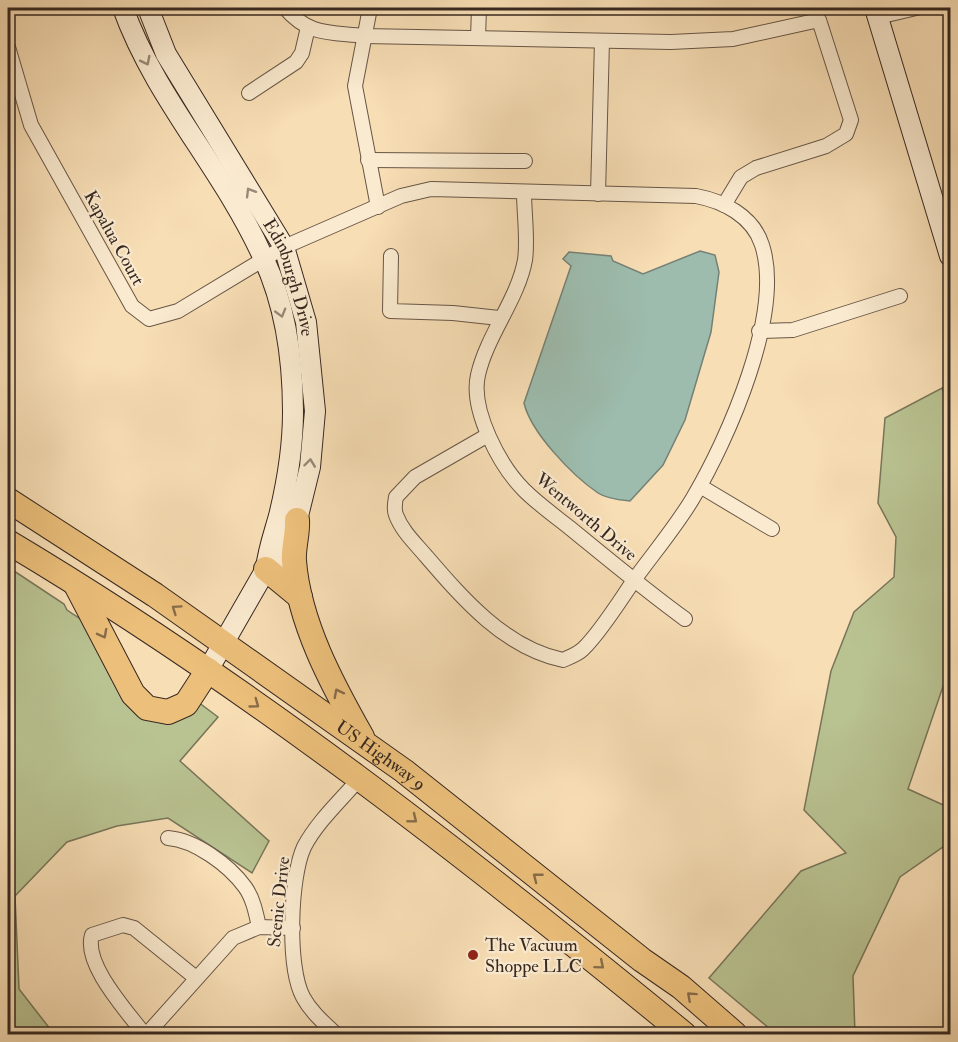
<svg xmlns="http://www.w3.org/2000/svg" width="958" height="1042" viewBox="0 0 958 1042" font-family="'IM FELL Double Pica',serif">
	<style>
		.green { fill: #b9c291; stroke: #787559; stroke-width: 1.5 }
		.water { fill: #9dbcae; stroke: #748176; stroke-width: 1.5 }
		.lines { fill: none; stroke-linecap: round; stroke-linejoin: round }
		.street-casing { stroke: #675646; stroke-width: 16 }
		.secondary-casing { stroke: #372821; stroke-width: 22 }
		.highway-casing { stroke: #372821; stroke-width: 26 }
		.street { stroke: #faeacf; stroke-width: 14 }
		.secondary { stroke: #faeacf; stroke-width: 20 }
		.highway { stroke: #ecbf7a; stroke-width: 24 }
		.oneway { stroke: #988978 }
		.oneway2 { stroke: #886c49 }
		.poi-dot { fill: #8f2418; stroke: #faeacf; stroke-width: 2 }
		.labels { text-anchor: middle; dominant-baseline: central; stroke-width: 4.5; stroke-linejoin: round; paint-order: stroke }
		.street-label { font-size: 18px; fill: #372821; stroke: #faeacf }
		.poi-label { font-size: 18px; fill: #372821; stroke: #faeacf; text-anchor: start }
	</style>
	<rect width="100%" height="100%" fill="#f8deb5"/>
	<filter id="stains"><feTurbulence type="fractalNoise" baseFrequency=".00333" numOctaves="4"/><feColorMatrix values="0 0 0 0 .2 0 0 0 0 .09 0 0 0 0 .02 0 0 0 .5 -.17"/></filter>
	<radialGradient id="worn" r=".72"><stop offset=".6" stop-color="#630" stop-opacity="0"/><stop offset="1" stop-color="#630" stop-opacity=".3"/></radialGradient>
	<!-- green -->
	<g class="green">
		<path d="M942,388L950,412V666L908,789L950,808V842L900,877L853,976L855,1034H776L709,978L801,871L846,853L804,810L831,671L854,612L894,577L896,537L878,503L885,418Z"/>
		<path d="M8,567L64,604L67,610L88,624L129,703L198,702L218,717L180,761L269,841L252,873L168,818L117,826L67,842L15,896L19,989L54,1034H8Z"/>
	</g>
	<!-- water -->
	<path class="water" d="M700,251L715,255L719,272L711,332L685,420L663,465L630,501C620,500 607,499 598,493C573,476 531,433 524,403L571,266L563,259L569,252L611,256L613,261L643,274Z"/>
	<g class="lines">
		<!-- street casing -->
		<g class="street-casing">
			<g id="street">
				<path d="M285,8C309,36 330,32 364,36L671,42L733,39L819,20L851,120L846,134L826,146L756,168L741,177L724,205"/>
				<path d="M370,8L355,86L378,207"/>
				<path d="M878,17L916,8"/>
				<path d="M478,38L479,8"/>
				<path d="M8,47L31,125L132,306L149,319L178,311L284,247L401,196L431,189L696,196C723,201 753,216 762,245C784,313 728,439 693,498C677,525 656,550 637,576C622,597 601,632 583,649C578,654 570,657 563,660C505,648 463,599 426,556C415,543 402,531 396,515C394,510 395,502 396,497L415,477L488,435"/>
				<path d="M249,93L296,62L302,53L308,27"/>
				<path d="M368,160L525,161"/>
				<path d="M524,192C524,213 528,239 525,260C518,299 487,335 478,375C470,410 500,466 524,490C538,504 555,516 570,528C608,559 645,590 685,619"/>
				<path d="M598,194L602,41"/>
				<path d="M391,256L390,311L453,313L499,318"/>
				<path d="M759,331L793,330L900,296"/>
				<path d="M700,486L772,529"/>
				<path d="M168,838C195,840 229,865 245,887C253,898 256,913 259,927"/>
				<path d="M144,1034C127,1011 83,964 92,935L123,925L134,928L196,978"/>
				<path d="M147,1034L233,938L259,927L293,928"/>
				<path d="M336,1034C324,1023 311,1012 303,997C287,967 290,877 304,847C317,822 341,800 359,779"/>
			</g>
		</g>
		<!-- secondary casing -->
		<g class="secondary-casing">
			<g id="secondary">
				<path d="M123,8C155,98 224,170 263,257C285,304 293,361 293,412C293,447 287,483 279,516C274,534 268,550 266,569"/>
				<path id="s1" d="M148,8L166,54L284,247L306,322L315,411L310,467L297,520L290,530L280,558L266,569L208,670"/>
				<path d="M875,8L950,256"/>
			</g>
		</g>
		<!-- highway casing -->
		<g class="highway-casing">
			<g id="highway">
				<path id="s2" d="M8,500L155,595L404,771L642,960L681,987L735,1034"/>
				<path d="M297,520C298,534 293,547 294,561C299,623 332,684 362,737"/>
				<path d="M8,542C248,685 469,858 684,1034"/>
				<path d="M266,569L300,597"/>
				<path d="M76,585L133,694L147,708L168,712L186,704L208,670"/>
			</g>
		</g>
		<!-- street -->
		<use href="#street" class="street"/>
		<!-- secondary -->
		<use href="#secondary" class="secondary"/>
		<!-- highway -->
		<use href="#highway" class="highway"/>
	</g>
	<!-- one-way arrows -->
	<defs><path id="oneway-chevron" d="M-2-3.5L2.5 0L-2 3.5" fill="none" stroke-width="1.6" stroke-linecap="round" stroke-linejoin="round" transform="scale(1.5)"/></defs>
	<g class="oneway">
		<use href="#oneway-chevron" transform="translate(146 61) rotate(63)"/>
		<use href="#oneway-chevron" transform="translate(250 192) rotate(-121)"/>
		<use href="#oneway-chevron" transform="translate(281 313) rotate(74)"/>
		<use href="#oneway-chevron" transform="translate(310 463) rotate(-83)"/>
	</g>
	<g class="oneway2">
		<use href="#oneway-chevron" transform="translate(176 609) rotate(-145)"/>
		<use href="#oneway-chevron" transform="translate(103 634) rotate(62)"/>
		<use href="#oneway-chevron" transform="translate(338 693) rotate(-117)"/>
		<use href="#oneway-chevron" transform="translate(255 704) rotate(36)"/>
		<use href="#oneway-chevron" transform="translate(413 819) rotate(39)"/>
		<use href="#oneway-chevron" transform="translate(537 877) rotate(-142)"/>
		<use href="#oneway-chevron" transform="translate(600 965) rotate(40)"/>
		<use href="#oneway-chevron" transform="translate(691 996) rotate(-138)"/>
	</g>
	<!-- markers -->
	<circle class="poi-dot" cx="473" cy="955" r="6"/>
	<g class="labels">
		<!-- street labels -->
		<g class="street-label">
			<text transform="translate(114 238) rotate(61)">Kapalua Court</text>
			<text stroke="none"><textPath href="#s1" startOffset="306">Edinburgh Drive</textPath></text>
			<text transform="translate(586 517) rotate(40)">Wentworth Drive</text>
			<text stroke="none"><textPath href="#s2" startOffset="452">US Highway 9</textPath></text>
			<text transform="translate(279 902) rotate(-84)">Scenic Drive</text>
		</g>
		<!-- poi labels -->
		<g class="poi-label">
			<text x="485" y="945">The Vacuum<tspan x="485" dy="21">Shoppe LLC</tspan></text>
		</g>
	</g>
	<!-- margin -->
	<rect width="958" height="1042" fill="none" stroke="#f8deb5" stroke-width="30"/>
	<rect x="9" y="9" width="940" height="1024" fill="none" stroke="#372821" stroke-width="3"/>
	<rect x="15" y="15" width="928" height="1012" fill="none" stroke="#372821" stroke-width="1.5"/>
	<rect width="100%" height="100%" filter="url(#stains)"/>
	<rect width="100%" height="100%" fill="url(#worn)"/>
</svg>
